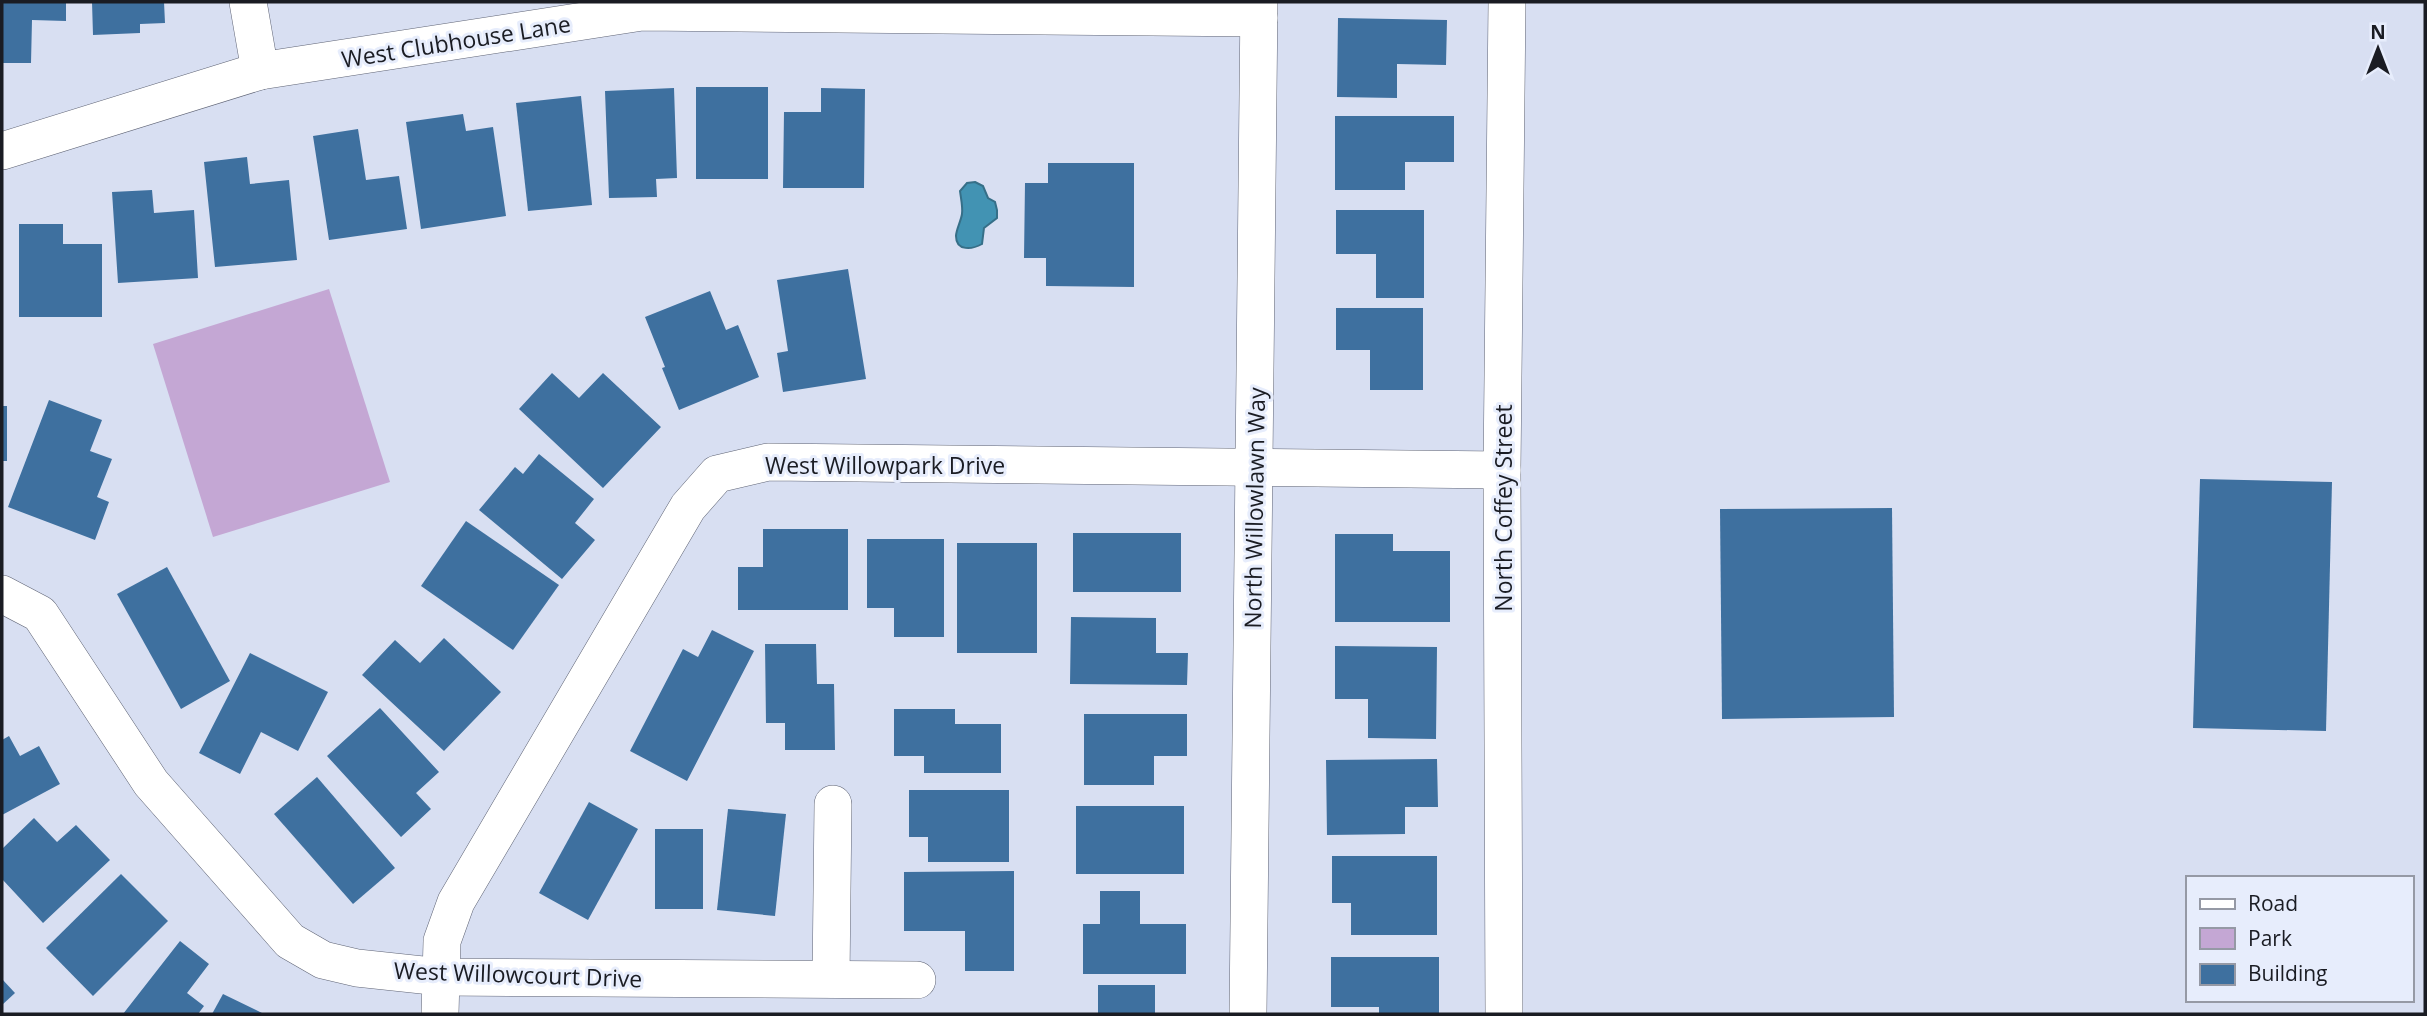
<svg xmlns="http://www.w3.org/2000/svg" width="2427" height="1016" viewBox="0 0 2427 1016" font-family="'Open Sans',sans-serif">
	<style>
		.green { fill: #c4a7d4 }
		.water { fill: #4293b3; stroke: #366f88; stroke-width: 2 }
		.building { fill: #3e709f }
		.lines { fill: none; stroke-linecap: round; stroke-linejoin: round }
		.minor-casing { stroke: #5f6475; stroke-width: 38 }
		.minor { stroke: #fff; stroke-width: 37 }
		.labels { text-anchor: middle; dominant-baseline: central; stroke-width: 6; stroke-linejoin: round; paint-order: stroke }
		.street-label { font-size: 23px; fill: #1a1c23; stroke: #e7edfc }
	</style>
	<rect width="100%" height="100%" fill="#d8dff2"/>
	<!-- green -->
	<path class="green" d="M329,289L390,482L213,537L153,344Z"/>
	<!-- water -->
	<path class="water" d="M975,182L983,186L988,198L995,202L997,210V218L984,228L982,244C973,249 956,252 956,236C956,230 961,221 962,214C963,207 961,199 960,191L967,183Z"/>
	<!-- building -->
	<g class="building">
		<path d="M2,2H66V21L32,20L31,63H2Z"/>
		<path d="M92,2H164L165,23L140,24V33L93,35Z"/>
		<path d="M1338,18L1447,20L1446,65L1397,64V98L1337,97Z"/>
		<rect x="696" y="87" width="72" height="92"/>
		<path d="M674,88L677,178L656,179L657,197L609,198L605,91Z"/>
		<path d="M821,88L865,89L864,188H783L784,112H821Z"/>
		<path d="M581,96L592,205L528,211L516,103Z"/>
		<path d="M463,114L466,131L493,127L506,216L421,229L406,122Z"/>
		<path d="M1335,116H1454V162H1405V190H1335Z"/>
		<path d="M358,129L366,180L399,176L407,229L329,240L313,136Z"/>
		<path d="M247,157L250,184L289,180L297,260L215,267L204,162Z"/>
		<path d="M1048,163H1134V287L1046,286V258H1024L1025,183H1048Z"/>
		<path d="M152,190L154,213L194,210L198,278L118,283L112,192Z"/>
		<path d="M1336,210H1424V298H1376V254H1336Z"/>
		<path d="M19,224H63V244H102V317H19Z"/>
		<path d="M848,269L866,379L783,392L777,353L788,351L777,280Z"/>
		<path d="M710,291L726,330L738,325L759,377L679,410L662,368L665,367L645,317Z"/>
		<path d="M1336,308H1423V390H1370V350H1336Z"/>
		<path d="M552,373L579,398L603,373L661,427L603,488L519,409Z"/>
		<path d="M49,400L102,420L90,451L112,459L97,497L109,502L95,540L8,507Z"/>
		<rect x="2" y="406" width="5" height="55"/>
		<path d="M539,454L594,499L575,523L595,540L562,579L479,510L515,467L523,474Z"/>
		<path d="M2200,479L2332,482L2326,731L2193,728Z"/>
		<path d="M1892,508L1894,717L1722,719L1720,509Z"/>
		<path d="M466,521L559,585L513,650L421,586Z"/>
		<path d="M763,529H848V610H738V567H763Z"/>
		<rect x="1073" y="533" width="108" height="59"/>
		<path d="M1335,534H1393V551H1450V622H1335Z"/>
		<path d="M867,539H944V637H894V608H867Z"/>
		<rect x="957" y="543" width="80" height="110"/>
		<path d="M167,567L230,681L181,709L117,594Z"/>
		<path d="M1071,617L1156,618V653H1188L1187,685L1070,684Z"/>
		<path d="M712,630L754,651L687,781L630,751L683,649L698,657Z"/>
		<path d="M444,638L501,692L444,751L362,675L395,640L420,663Z"/>
		<path d="M765,644H816L817,684H834L835,750H785V723H766Z"/>
		<path d="M1335,646L1437,647L1436,739L1368,738V699H1335Z"/>
		<path d="M250,653L328,692L298,751L261,732L240,774L199,753Z"/>
		<path d="M380,708L439,772L416,793L431,809L401,837L327,756Z"/>
		<path d="M894,709H955V724H1001V773H924V756H894Z"/>
		<path d="M1084,714H1187V756H1154V785H1084Z"/>
		<path d="M9,736L20,756L39,746L60,784L2,815V740Z"/>
		<path d="M1437,759L1438,807H1405V834L1327,835L1326,760Z"/>
		<path d="M317,777L395,868L353,904L274,814Z"/>
		<path d="M909,790H1009V862H928V837H909Z"/>
		<path d="M589,802L638,829L588,920L539,893Z"/>
		<rect x="1076" y="806" width="108" height="68"/>
		<path d="M728,809L786,814L775,916L717,910Z"/>
		<path d="M34,818L57,842L76,825L110,860L43,923L2,879V849Z"/>
		<rect x="655" y="829" width="48" height="80"/>
		<path d="M1332,856H1437V935H1351V903H1332Z"/>
		<path d="M1014,871V971H965V931H904V872Z"/>
		<path d="M121,874L168,921L93,996L46,948Z"/>
		<path d="M1100,891H1140V924H1186V974H1083V924H1100Z"/>
		<path d="M180,941L209,964L187,993L204,1006L198,1014H123Z"/>
		<path d="M1331,957H1439V1014H1379V1007H1331Z"/>
		<path d="M2,979L15,993L2,1005Z"/>
		<rect x="1098" y="985" width="57" height="29"/>
		<path d="M223,994L264,1014H212Z"/>
	</g>
	<g class="lines">
		<!-- minor casing -->
		<g class="minor-casing">
			<g id="minor">
				<path d="M248,2L260,71"/>
				<path d="M2,151L260,71L642,12L1259,18"/>
				<path d="M2,594L40,614L151,783L290,941L323,960L357,968L441,977L917,980"/>
				<path d="M831,979L833,804"/>
				<path d="M440,1014L442,941L456,902L688,507L717,474L768,462L1502,470"/>
				<path d="M1248,1014L1259,2"/>
				<path d="M1504,1014L1502,470L1507,2"/>
			</g>
		</g>
		<!-- minor -->
		<use href="#minor" class="minor"/>
	</g>
	<g class="labels">
		<!-- street labels -->
		<g class="street-label">
			<text transform="translate(456 41) rotate(-9)">West Clubhouse Lane</text>
			<text x="885" y="465">West Willowpark Drive</text>
			<text transform="translate(1254 508) rotate(-89)">North Willowlawn Way</text>
			<text transform="translate(1503 508) rotate(-90)">North Coffey Street</text>
			<text transform="translate(518 974) rotate(2)">West Willowcourt Drive</text>
		</g>
	</g>
	<!-- border -->
	<rect width="2427" height="1016" fill="none" stroke="#1a1c23" stroke-width="7"/>
	<!-- legend -->
	<rect x="2186" y="876" width="228" height="126" fill="#e7edfc" stroke="#9599a5" stroke-width="2"/>
	<rect x="2200" y="899" width="35" height="10" fill="#ffffff" stroke="#9599a5" stroke-width="2"/>
	<text x="2248" y="911" font-size="21" fill="#1a1c23">Road</text>
	<rect x="2200" y="928" width="35" height="21" fill="#c4a7d4" stroke="#9599a5" stroke-width="2"/>
	<text x="2248" y="946" font-size="21" fill="#1a1c23">Park</text>
	<rect x="2200" y="964" width="35" height="21" fill="#3e709f" stroke="#9599a5" stroke-width="2"/>
	<text x="2248" y="981" font-size="21" fill="#1a1c23">Building</text>
	<!-- north arrow -->
	<g transform="translate(2378 49)" stroke="#e7edfc" stroke-width="5" paint-order="stroke">
	<path d="M0-5L12 26L0 18L-12 26Z" fill="#1a1c23"/>
	<text y="-10" font-size="19" font-weight="bold" text-anchor="middle" fill="#1a1c23">N</text>
	</g>
</svg>
